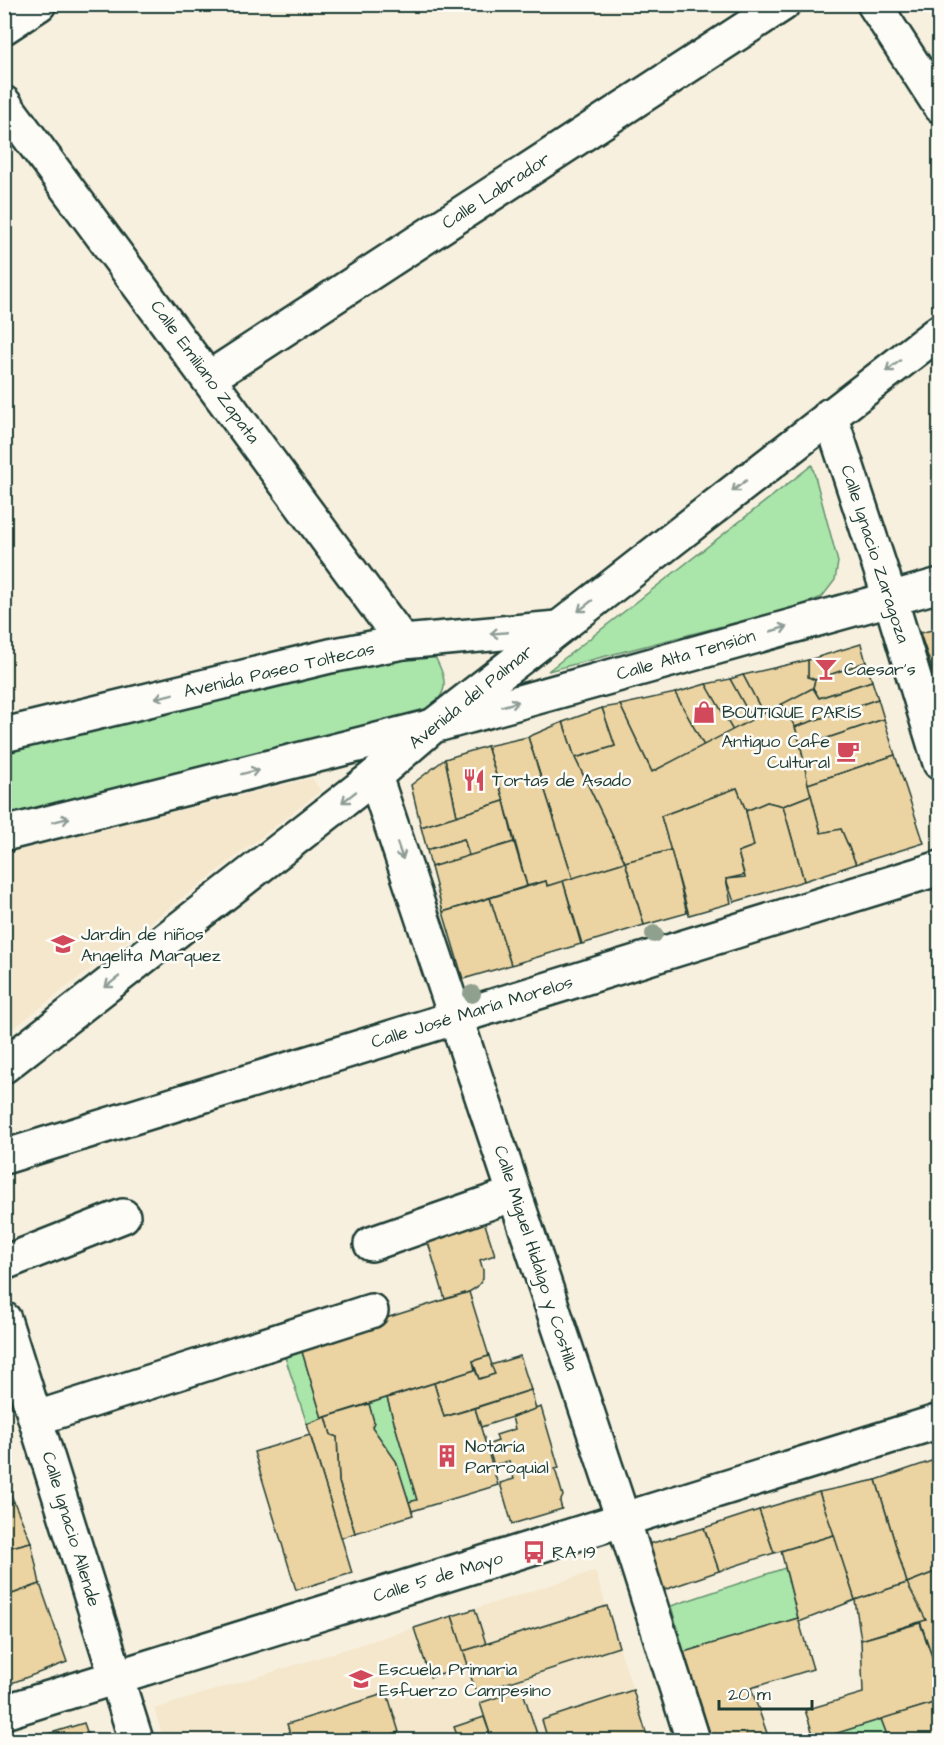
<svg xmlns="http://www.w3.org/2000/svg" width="944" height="1745" viewBox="0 0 944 1745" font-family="'Architects Daughter',sans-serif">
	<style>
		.built { fill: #f4e7cc }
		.green { fill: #aae5aa; stroke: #64916f; stroke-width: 1.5 }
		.building { fill: #ecd3a2; stroke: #1f3d34; stroke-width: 1.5 }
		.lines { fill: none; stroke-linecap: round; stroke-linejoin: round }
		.minor-casing { stroke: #1f3d34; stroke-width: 38 }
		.tertiary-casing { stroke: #1f3d34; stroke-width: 38 }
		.primary-casing { stroke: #1f3d34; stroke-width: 38 }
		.minor { stroke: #fdfcf7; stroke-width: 33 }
		.tertiary { stroke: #fdfcf7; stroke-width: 33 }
		.primary { stroke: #fdfcf7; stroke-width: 33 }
		.tree { fill: #90a08e }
		.oneway { stroke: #8e9c96 }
		.labels { text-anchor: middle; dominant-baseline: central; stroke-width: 5; stroke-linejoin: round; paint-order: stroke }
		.street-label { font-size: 18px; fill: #1f3d34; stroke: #fdfcf7 }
		.poi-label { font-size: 18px; fill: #1f3d34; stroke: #fdfcf7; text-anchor: start }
	</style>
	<rect width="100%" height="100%" fill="#f8f0de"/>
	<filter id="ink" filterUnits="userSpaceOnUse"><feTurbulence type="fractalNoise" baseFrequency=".0167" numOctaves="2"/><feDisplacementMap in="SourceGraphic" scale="12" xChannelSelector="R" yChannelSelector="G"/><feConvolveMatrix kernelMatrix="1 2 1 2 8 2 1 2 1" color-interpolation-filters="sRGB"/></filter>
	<g filter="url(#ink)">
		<!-- built -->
		<g class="built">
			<path d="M312,778L321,791L5,1035V853Z"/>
			<path d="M595,1571L649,1740H164L154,1709Z"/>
		</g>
		<!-- green -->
		<g class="green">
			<path d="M812,465L838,562L835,580L822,597L796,607L548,671Z"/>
			<path d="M434,655C451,687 447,694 420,717L25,814H9L5,812V748L358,660Z"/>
			<path d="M300,1345L322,1418L307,1424L283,1351Z"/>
			<path d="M387,1398L417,1500L409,1502L396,1461L372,1427L374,1422L369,1404Z"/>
			<path d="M785,1568L798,1618L684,1652L671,1606Z"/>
			<path d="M881,1719L889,1740H829L827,1735Z"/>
		</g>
		<!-- building -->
		<g class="building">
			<path d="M940,628V692L920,633Z"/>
			<path d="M861,644L866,662L815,680L808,677V660Z"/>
			<path d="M808,660V677L815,680L813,688L764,715L743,675Z"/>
			<path d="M866,662L872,681L819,698L813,688L815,680Z"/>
			<path d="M743,675L764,715L753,721L730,679Z"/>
			<path d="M730,679L753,721L733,731L706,684Z"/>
			<path d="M872,681L878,699L795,727L782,704L813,688L819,698Z"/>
			<path d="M706,684L733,731L704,746L675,693Z"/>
			<path d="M675,693L704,746L652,772L620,705Z"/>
			<path d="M878,699L884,719L801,747L795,727Z"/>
			<path d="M782,704L795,727L801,747L811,795L783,806L767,802L746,811L737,788L661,816L671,850L625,862L575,758L615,746L602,708L620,705L652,772Z"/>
			<path d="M602,708L615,746L575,758L563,722Z"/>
			<path d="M884,719L895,755L808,784L801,747Z"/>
			<path d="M563,722L575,758L625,862L573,879L528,737Z"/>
			<path d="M528,737L573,879L547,886L546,881L527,886L504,801L487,746Z"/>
			<path d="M487,746L504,801L457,816L445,759Z"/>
			<path d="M895,755L924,843L856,864L841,829L821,833L808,784Z"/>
			<path d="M445,759L457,816L421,827L411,785Z"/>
			<path d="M737,788L746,811L754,846L738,852L744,875L726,879L731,903L689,915L661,816Z"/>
			<path d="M811,795L821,833L841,829L856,864L804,881L783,806Z"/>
			<path d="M504,801L514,842L469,856L464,839L427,850L421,827Z"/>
			<path d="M767,802L783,806L804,881L734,902L726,879L745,877L738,852L754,846L746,811Z"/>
			<path d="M464,839L469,856L431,867L427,850Z"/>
			<path d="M514,842L527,886L443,912L431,867Z"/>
			<path d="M671,850L687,913L644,925L625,862Z"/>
			<path d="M625,862L644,925L582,944L563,881Z"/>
			<path d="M546,881L547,886L563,881L581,944L511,965L490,898Z"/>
			<path d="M490,898L511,965L463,979L443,912Z"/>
			<path d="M484,1221L495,1255L480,1260L483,1270V1279L477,1287L469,1292L445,1299L427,1239Z"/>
			<path d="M469,1292L489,1356L473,1361L475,1370L322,1418L300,1345Z"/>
			<path d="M489,1356L495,1374L479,1379L473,1361Z"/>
			<path d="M520,1356L531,1390L444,1417L434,1383L475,1370L479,1379L495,1374L491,1365Z"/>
			<path d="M434,1383L444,1417L475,1408L498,1485L412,1511L409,1502L417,1500L387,1398Z"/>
			<path d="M531,1390L536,1409L481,1427L475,1408Z"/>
			<path d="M369,1404L374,1422L372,1427L396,1461L413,1515L355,1533L339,1482L337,1437L331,1435L326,1417Z"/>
			<path d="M541,1407L559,1468L555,1469L563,1496L560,1502L562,1509L512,1524L500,1483L514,1479L509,1461L494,1465L487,1445L498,1441L496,1435L515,1429L512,1417Z"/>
			<path d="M326,1417L331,1435L337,1437L339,1482L355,1533L341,1538L307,1424Z"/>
			<path d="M310,1435L352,1573L296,1590L254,1452Z"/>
			<path d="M940,1458V1570L907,1583L876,1480Z"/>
			<path d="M4,1478L14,1502L4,1505Z"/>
			<path d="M876,1480L907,1583L855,1600L819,1492Z"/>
			<path d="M819,1492L834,1535L774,1553L759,1510Z"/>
			<path d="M14,1502L31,1542L4,1549V1505Z"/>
			<path d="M759,1510L774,1553L719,1571L704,1528Z"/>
			<path d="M704,1528L719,1571L664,1590L649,1544Z"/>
			<path d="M834,1535L855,1600L799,1622L781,1551Z"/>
			<path d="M31,1542L40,1584L4,1597V1549Z"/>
			<path d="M940,1570V1679L907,1583Z"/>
			<path d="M907,1583L926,1620L861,1640L855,1600Z"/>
			<path d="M40,1584L67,1662L4,1686V1597Z"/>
			<path d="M607,1606L619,1647L476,1693L463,1651Z"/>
			<path d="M475,1609L486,1644L463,1651L452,1616Z"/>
			<path d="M452,1616L468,1665L430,1677L414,1628Z"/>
			<path d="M798,1618L813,1669L751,1688L768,1736L754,1740H712L684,1652Z"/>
			<path d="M920,1623L940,1679V1701L815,1740L805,1710L863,1693L861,1640Z"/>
			<path d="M522,1689L539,1740H492L480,1703Z"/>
			<path d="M633,1690L648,1739L643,1740H548L542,1720Z"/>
			<path d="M387,1693L399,1732L369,1740H292L287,1724Z"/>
			<path d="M940,1701V1740H889L881,1719Z"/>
			<path d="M484,1717L492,1740H459L454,1727Z"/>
			<path d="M84,1723L90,1740H28Z"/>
		</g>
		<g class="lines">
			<!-- minor casing -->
			<g class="minor-casing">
				<g id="minor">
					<path d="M874,4L940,106"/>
					<path d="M4,27L39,4"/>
					<path d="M4,103L403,642"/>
					<path d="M209,378L783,4"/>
					<path d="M830,415L890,598L940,763"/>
					<path d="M375,776L623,1519L693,1740"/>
					<path d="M4,1157L940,868"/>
					<path d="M371,1244L514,1194"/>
					<path d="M4,1263L123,1216"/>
					<path d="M4,1319L136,1740"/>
					<path d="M37,1418L371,1311"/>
				</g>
			</g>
			<!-- tertiary casing -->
			<g class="tertiary-casing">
				<g id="tertiary">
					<path d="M4,735L330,656L403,642L557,628"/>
					<path d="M4,834L433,726L940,585"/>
					<path d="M4,1712L940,1421"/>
				</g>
			</g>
			<!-- primary casing -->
			<g class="primary-casing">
				<path id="primary" d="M4,1066L375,776L433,726L940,331"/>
			</g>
			<!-- minor -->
			<use href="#minor" class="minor"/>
			<!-- tertiary -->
			<use href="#tertiary" class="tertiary"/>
			<!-- primary -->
			<use href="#primary" class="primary"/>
		</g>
		<!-- trees -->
		<g class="tree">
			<circle cx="654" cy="934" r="9"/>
			<circle cx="472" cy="994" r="9"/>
		</g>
		<!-- one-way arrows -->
		<defs><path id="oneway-shaft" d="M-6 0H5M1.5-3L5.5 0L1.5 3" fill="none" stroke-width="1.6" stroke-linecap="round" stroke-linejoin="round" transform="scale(1.5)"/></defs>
		<g class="oneway">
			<use href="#oneway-shaft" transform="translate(893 366) rotate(143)"/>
			<use href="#oneway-shaft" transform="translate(739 486) rotate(142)"/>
			<use href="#oneway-shaft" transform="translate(585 606) rotate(142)"/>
			<use href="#oneway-shaft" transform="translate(779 629) rotate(-16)"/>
			<use href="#oneway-shaft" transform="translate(499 633) rotate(175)"/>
			<use href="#oneway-shaft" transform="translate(164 696) rotate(166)"/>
			<use href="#oneway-shaft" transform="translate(510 704) rotate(-16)"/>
			<use href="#oneway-shaft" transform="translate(250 772) rotate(-14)"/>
			<use href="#oneway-shaft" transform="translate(349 797) rotate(142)"/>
			<use href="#oneway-shaft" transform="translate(61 820) rotate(-14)"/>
			<use href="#oneway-shaft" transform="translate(400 851) rotate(71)"/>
			<use href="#oneway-shaft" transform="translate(112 982) rotate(142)"/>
		</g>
	</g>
	<!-- icons -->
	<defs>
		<g id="bar-bare" transform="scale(1.8)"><path d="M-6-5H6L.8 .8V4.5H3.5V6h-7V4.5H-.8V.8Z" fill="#d1495b" stroke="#fdfcf7" stroke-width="2.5" paint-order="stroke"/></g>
		<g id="shop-bare" transform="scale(1.8)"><path d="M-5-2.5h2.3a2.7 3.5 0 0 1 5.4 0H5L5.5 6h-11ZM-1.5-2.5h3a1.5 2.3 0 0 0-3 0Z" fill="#d1495b" stroke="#fdfcf7" stroke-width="2.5" paint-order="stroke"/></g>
		<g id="cafe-bare" transform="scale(1.8)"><path d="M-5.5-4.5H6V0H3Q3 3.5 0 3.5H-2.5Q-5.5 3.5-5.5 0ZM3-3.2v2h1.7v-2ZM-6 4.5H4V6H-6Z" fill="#d1495b" stroke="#fdfcf7" stroke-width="2.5" paint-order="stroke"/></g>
		<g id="restaurant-bare" transform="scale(1.8)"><path d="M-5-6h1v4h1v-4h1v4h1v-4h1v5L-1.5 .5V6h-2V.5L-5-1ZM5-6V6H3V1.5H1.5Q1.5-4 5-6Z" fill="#d1495b" stroke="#fdfcf7" stroke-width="2.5" paint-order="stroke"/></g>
		<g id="school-bare" transform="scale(1.8)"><path d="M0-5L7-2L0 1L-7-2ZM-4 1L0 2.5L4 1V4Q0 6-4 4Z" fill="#d1495b" stroke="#fdfcf7" stroke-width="2.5" paint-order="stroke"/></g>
		<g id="building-bare" transform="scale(1.8)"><path d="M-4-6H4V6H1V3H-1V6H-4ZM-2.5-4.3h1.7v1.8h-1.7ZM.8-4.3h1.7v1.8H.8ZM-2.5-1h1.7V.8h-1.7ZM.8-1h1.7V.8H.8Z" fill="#d1495b" stroke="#fdfcf7" stroke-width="2.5" paint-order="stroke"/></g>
		<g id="bus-bare" transform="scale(1.8)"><path d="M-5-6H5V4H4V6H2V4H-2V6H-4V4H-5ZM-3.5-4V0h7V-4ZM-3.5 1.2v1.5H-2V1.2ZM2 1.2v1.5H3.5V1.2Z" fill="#d1495b" stroke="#fdfcf7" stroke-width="2.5" paint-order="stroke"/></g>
	</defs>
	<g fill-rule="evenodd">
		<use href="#bar-bare" x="826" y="669"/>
		<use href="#shop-bare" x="704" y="712"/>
		<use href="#cafe-bare" x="848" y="751"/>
		<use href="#restaurant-bare" x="474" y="780"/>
		<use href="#school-bare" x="63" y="944"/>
		<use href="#building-bare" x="447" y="1456"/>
		<use href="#bus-bare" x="534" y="1552"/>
		<use href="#school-bare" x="361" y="1679"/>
	</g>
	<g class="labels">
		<!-- street labels -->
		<g class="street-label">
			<text transform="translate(496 191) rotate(-33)">Calle Labrador</text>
			<text transform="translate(205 372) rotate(54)">Calle Emiliano Zapata</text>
			<text transform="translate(875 554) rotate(72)">Calle Ignacio Zaragoza</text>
			<text transform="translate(686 655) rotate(-16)">Calle Alta Tensión</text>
			<text transform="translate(279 670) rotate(-13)">Avenida Paseo Toltecas</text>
			<text transform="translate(471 697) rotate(-39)">Avenida del Palmar</text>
			<text transform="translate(472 1012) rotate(-17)">Calle José María Morelos</text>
			<text transform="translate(536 1258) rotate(72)">Calle Miguel Hidalgo y Costilla</text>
			<text transform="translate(71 1529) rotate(73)">Calle Ignacio Allende</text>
			<text transform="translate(438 1577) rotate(-17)">Calle 5 de Mayo</text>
		</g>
		<!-- poi labels -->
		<g class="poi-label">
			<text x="844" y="669">Caesar's</text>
			<text x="722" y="712">BOUTIQUE PARÍS</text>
			<text x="830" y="741" text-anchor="end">Antiguo Cafe<tspan x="830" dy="21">Cultural</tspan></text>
			<text x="492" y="780">Tortas de Asado</text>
			<text x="81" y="934">Jardín de niños<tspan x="81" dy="21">Angelita Marquez</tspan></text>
			<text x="465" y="1446">Notaría<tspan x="465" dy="21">Parroquial</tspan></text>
			<text x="552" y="1552">RA 19</text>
			<text x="379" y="1669">Escuela Primaria<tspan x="379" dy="21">Esfuerzo Campesino</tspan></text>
		</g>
	</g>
	<!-- margin -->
	<rect width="944" height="1745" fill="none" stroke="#fdfcf7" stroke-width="24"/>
	<rect x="12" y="12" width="920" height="1721" fill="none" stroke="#1f3d34" stroke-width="2" filter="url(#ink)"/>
	<!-- scale -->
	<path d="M719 1700v9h93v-9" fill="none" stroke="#1f3d34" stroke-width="3"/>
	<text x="728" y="1700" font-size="18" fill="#1f3d34" stroke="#fdfcf7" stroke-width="4.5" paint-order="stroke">20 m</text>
</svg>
